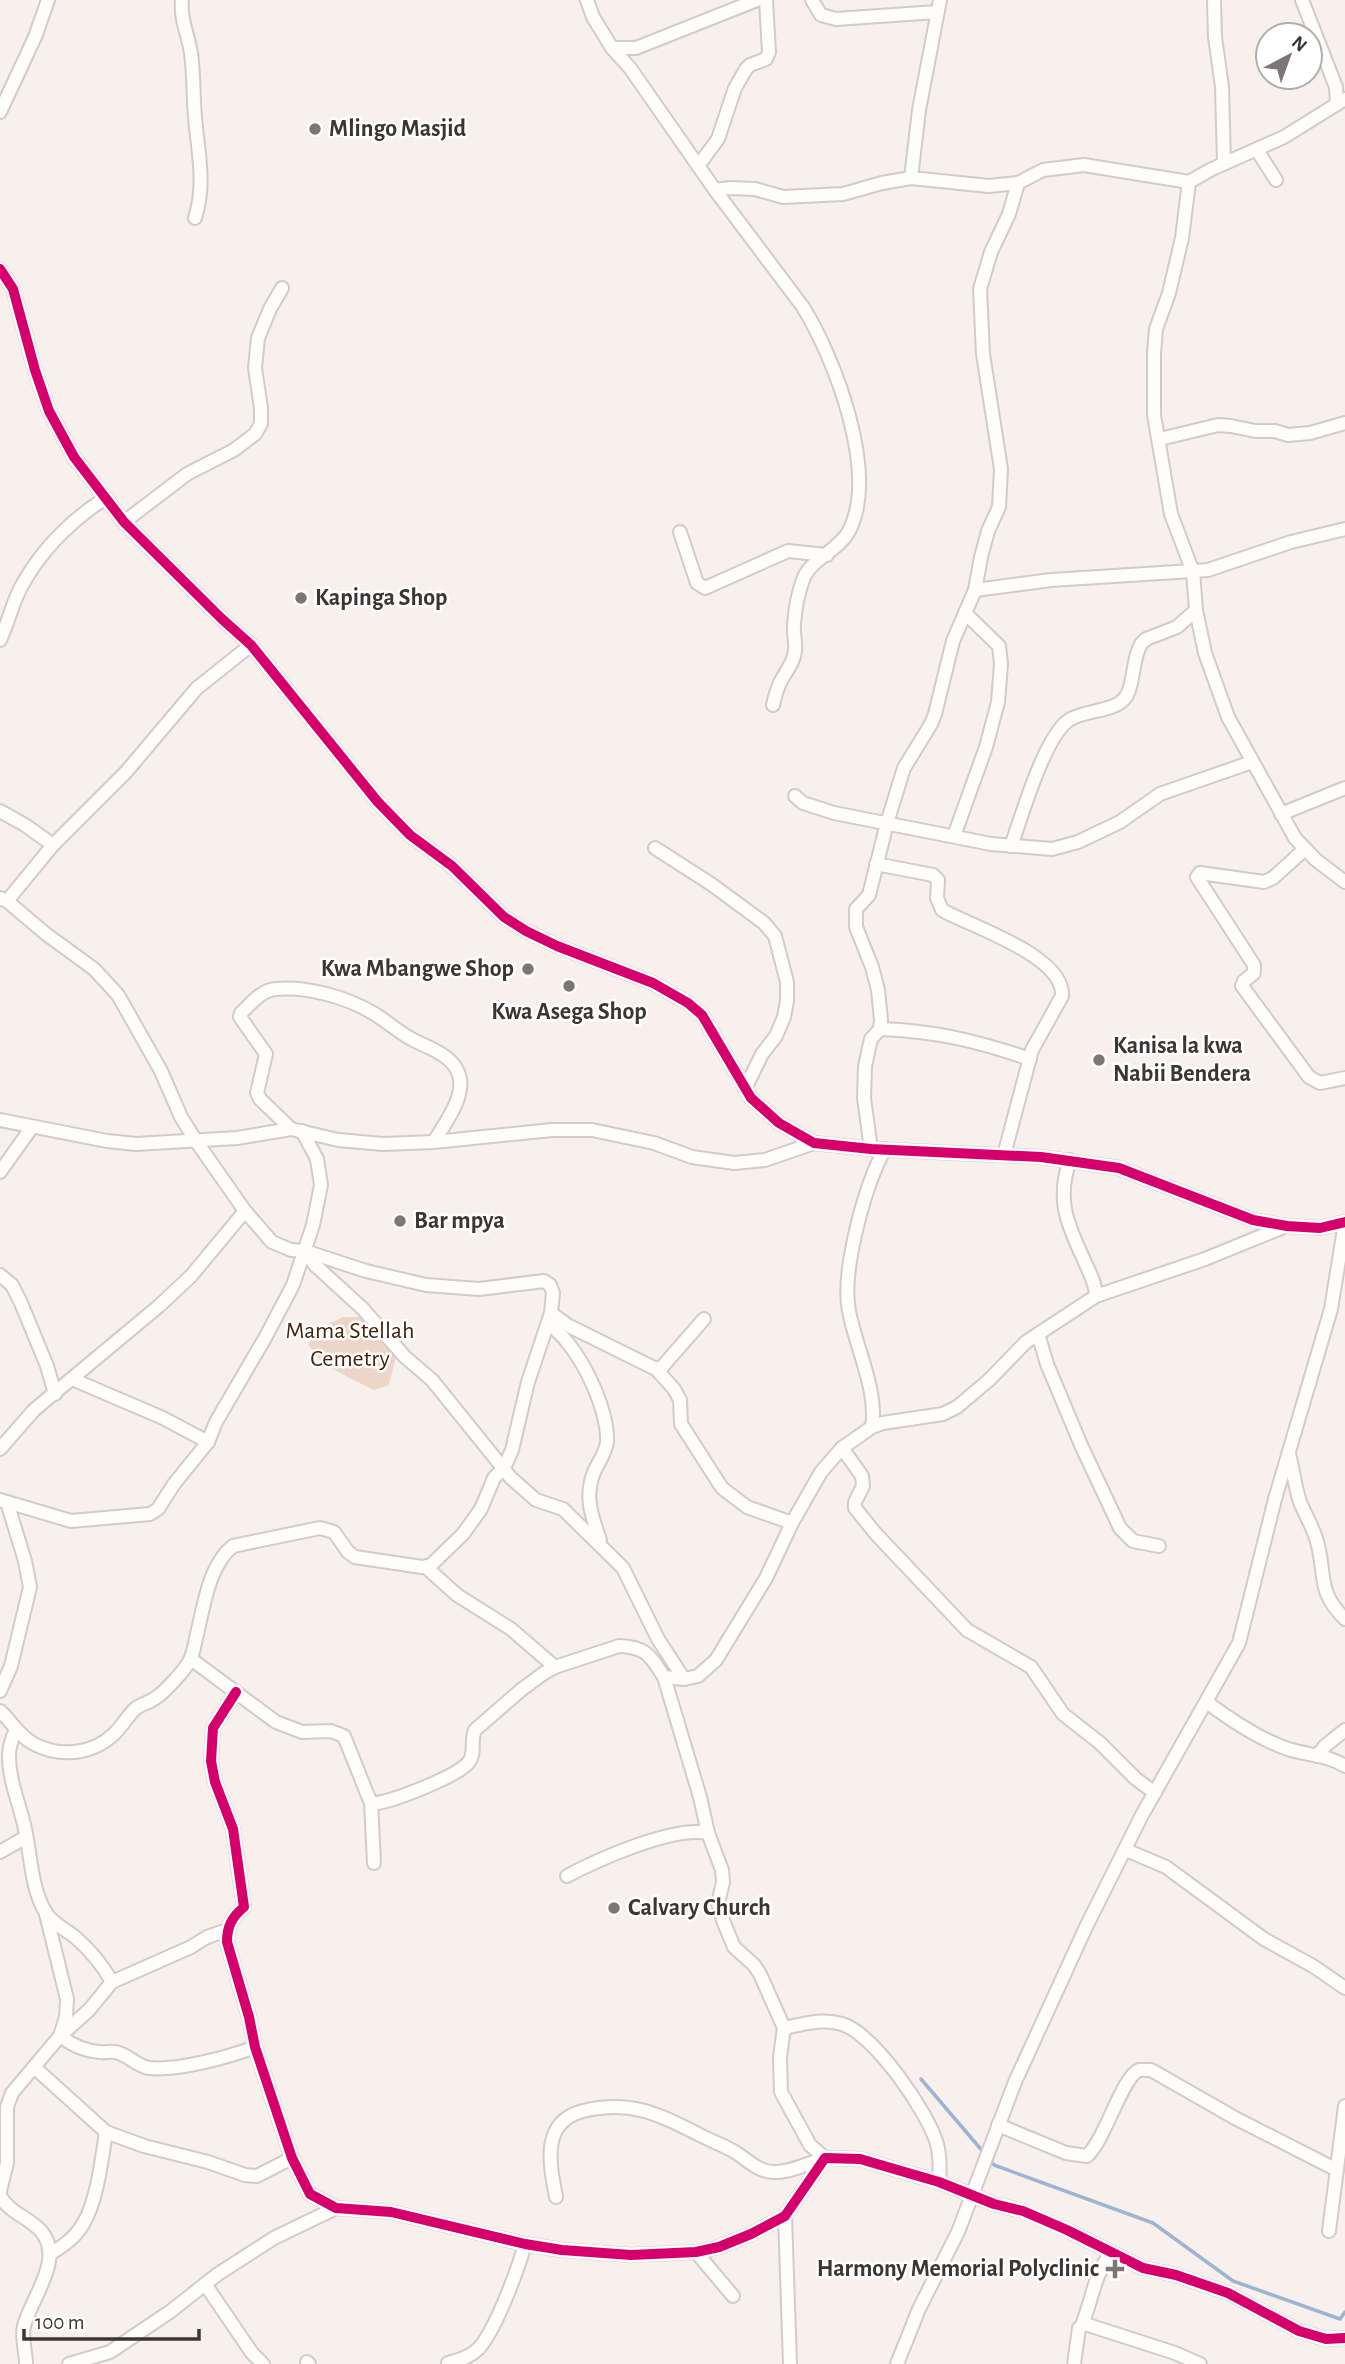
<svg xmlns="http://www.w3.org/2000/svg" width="1345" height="2364" viewBox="0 0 1345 2364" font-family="'Alegreya Sans',sans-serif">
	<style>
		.green { fill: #edd5c9 }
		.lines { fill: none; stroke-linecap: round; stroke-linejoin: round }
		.stream { stroke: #9cb5d3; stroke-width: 3.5 }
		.street-casing { stroke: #d2cbc9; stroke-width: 16 }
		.street { stroke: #fefdfc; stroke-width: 12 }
		.cycleway-casing { stroke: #fff; stroke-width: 15 }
		.cycleway { stroke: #d6006c; stroke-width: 10 }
		.poi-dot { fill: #7d7674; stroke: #fff; stroke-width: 2.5 }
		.labels { text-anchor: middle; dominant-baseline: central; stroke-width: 5; stroke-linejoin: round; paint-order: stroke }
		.poi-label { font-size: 24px; font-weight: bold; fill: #3b3533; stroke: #fff; text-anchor: start }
		.park-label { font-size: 24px; fill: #45210b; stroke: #fff }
	</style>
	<rect width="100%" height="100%" fill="#f8f0ed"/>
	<!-- green -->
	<path class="green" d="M343,1317H361C374,1328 383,1344 397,1353L389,1385L374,1390C351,1378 322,1368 308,1344L320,1328Z"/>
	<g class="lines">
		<!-- stream -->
		<g class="stream">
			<path d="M921,2079L985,2154"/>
			<path d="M990,2160L994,2165L1153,2223L1233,2281L1340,2319L1345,2312"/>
		</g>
		<!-- street casing -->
		<g class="street-casing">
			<g id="street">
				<path d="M182,0C180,19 188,34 191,53C194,74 193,96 195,117C198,153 206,183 195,218"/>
				<path d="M587,0L593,17L612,48L630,68L715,190L803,307C835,359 879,473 849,531C839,550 813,558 804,577C799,590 795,610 794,624C793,633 796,642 795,651C794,662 787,670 782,679C777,687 775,696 773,705"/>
				<path d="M812,0L821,15L836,19L937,12"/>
				<path d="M1214,0L1215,37L1222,87L1224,163"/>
				<path d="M1302,0L1336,87L1337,104"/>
				<path d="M612,48H636L757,0"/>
				<path d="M0,112L35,37L48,0"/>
				<path d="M1257,150L1276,180"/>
				<path d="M698,166L718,139L735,88L746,69L750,65L766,59L769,52L766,0"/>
				<path d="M911,178L919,110L940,0"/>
				<path d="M1189,182L1182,238L1169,293L1156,329L1154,353V415L1171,514L1193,572L1196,610L1205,653L1228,717L1295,838L1316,860L1345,882"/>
				<path d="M715,190L730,188L755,189L783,197L843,194L882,183L911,178L989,186L1018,183L1043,170L1084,165L1189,182L1212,169L1284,137L1345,99"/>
				<path d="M0,269L13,289L35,370L49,411L74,457L124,522L222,619L251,645L377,801L410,835L452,866L504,917L526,931L557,946L653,983L688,1003L702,1015L751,1098L779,1123L814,1143L871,1149L1041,1157L1119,1168L1253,1220L1287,1226L1320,1228L1345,1222"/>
				<path d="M1160,439L1218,425L1231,426L1255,431H1275L1288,435L1310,433L1345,423"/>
				<path d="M124,522L187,474L234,450L255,434L261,424V408L255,368L258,338L270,309L282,288"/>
				<path d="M680,532L697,583L705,588L788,551L827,555"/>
				<path d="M975,590L1051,580L1208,570L1291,542L1345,529"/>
				<path d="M0,640C8,623 12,605 20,589C40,551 69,522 104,499"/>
				<path d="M795,796L803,803L834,813L991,844L1052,849L1078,842L1120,822L1160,794L1252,762"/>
				<path d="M0,811L25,825L53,845"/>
				<path d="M1281,814L1345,788"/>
				<path d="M954,836L986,747L998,702L1001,664L999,646L965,613"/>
				<path d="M1011,846C1022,816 1044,737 1069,720C1085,709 1117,713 1127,695C1135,680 1132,659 1141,644L1146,639L1177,627L1196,610"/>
				<path d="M655,848L711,884L764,923L775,936L787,982V1001L784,1017L776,1036L762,1054L745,1089"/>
				<path d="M1305,849L1273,878L1264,882L1200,873L1197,877L1254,965V973L1244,981L1242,986L1245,990L1309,1077L1320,1083L1345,1078"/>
				<path d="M876,864L933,875L938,880L937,898L942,910C970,926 1065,956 1062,996L1032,1050L1004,1155"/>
				<path d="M0,898L7,901L46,934L94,969L118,995L161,1071L181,1117L196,1141L245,1211L272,1242L291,1250L305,1251L366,1271L426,1285L479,1289L544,1281L550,1285L553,1293L551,1313L528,1382L512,1450L504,1468L494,1478L481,1509L463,1534L431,1565L422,1567L355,1557L348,1552L334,1532L320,1528L233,1546C209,1565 204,1605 197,1634C195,1642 194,1652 190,1660C185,1670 164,1693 154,1699C148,1703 141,1704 135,1709C127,1717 122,1726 114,1734C93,1754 61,1758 34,1744C20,1737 12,1722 0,1711"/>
				<path d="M7,901L53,845L126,772L197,688L251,645"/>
				<path d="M880,1029C936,1031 977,1041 1030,1059"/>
				<path d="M0,1120L107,1141L136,1144L237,1138L291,1129L338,1140L383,1144L434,1142L552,1130H592L654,1143L692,1157L734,1163L765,1160L814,1143"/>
				<path d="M291,1129L260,1099L257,1093L266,1054L240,1017L241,1013C251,1004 261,990 276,989C307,986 346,997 373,1013C385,1020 396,1030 408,1037C426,1048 456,1054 460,1079C463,1101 444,1124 434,1142"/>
				<path d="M871,1149L864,1098L865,1066L871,1039L880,1029L881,1020L878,990L872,967L856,927V909L869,895L887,823L904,768L931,724L935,714L953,641L975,590L981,557L988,531L999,507L1001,469L983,354L980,289L991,252L1009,214L1018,183"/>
				<path d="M0,1172L32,1127"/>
				<path d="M305,1251L315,1265L363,1309L405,1357L432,1380L511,1478L536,1500L563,1509L623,1568L658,1639L684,1679"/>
				<path d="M0,1275L12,1285L21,1303L47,1366L55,1394"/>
				<path d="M1096,1296L1205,1259L1286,1226"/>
				<path d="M551,1313L569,1326L656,1369L674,1389L680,1400L681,1424L722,1488L747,1507L792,1523"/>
				<path d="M548,1324C577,1342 609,1408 607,1442C606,1452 598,1463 594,1472C584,1497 592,1517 600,1540"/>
				<path d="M1038,1334L1047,1364L1081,1445L1120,1528L1133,1541L1159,1546"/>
				<path d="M656,1369L662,1367L704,1319"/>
				<path d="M72,1379L163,1418L208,1442"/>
				<path d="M872,1427C878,1391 856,1348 849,1311C841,1272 865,1184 885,1149"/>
				<path d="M842,1448L862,1476L863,1486L855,1502V1508L876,1534L967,1630L1031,1667L1063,1714L1100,1743L1136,1779L1155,1793"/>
				<path d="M0,1449L34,1410L159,1306L191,1276L245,1211"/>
				<path d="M1289,1454C1293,1469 1295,1487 1300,1502C1305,1514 1312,1526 1316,1538C1327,1572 1315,1590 1345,1619"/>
				<path d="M0,1500L71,1521L150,1514L158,1509L174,1484L208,1442L216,1422L265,1338L293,1285L313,1225L321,1185L317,1159L302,1131"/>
				<path d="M427,1568L457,1595L511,1629L555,1667"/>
				<path d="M191,1659L276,1722L302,1732L331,1731L344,1736L368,1796L371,1802L377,1803C396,1800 458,1776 469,1762C476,1753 470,1740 475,1730L521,1690L544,1673L555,1667L619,1646C646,1647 650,1655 664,1677L684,1679L698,1676L716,1660L766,1578L792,1523L821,1472L842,1448L872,1427L883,1423L943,1414L957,1407L989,1380L1026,1342L1096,1296C1096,1283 1089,1272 1084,1260C1067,1224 1056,1199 1070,1160"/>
				<path d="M664,1677L700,1797L708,1833L722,1870L723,1882L718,1903L724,1923L734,1947L754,1965L760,1974L784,2028L780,2057L781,2092L810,2145L825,2158"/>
				<path d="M0,1691L11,1666L30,1587L25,1561L7,1502"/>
				<path d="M236,1692L213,1728L211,1761L215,1782L233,1829L244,1907C232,1917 227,1926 227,1942L249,2017L255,2047L292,2158L310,2194L336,2208L391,2212L525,2244L562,2250L631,2255L696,2252L719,2247L751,2234L785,2216L825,2158L860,2159L939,2182L994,2204L1023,2211L1067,2230L1143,2268L1176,2275L1228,2293L1299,2331L1326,2339L1345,2338"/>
				<path d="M1208,1703C1232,1721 1259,1739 1288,1749C1307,1755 1328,1755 1345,1766"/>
				<path d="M1317,1756L1325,1746L1345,1730"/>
				<path d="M371,1802L374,1863"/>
				<path d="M1126,1850L1166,1867L1264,1939L1313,1966L1345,1988"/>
				<path d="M0,1852L26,1837"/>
				<path d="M567,1876C599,1859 673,1826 708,1833"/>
				<path d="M46,1914L67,1999L66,2017L60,2036"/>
				<path d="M112,1982L191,1947L207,1937L227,1930"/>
				<path d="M784,2028C804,2024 821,2018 842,2024C874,2034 928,2112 937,2144C940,2156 940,2170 939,2182"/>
				<path d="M60,2036C72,2045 84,2051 99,2052C104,2053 110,2051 115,2052C128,2054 136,2066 149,2068C177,2071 229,2057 255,2047"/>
				<path d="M34,2067L106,2132L144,2146L208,2162L245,2175L257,2176L292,2158"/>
				<path d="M998,2125L1066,2153L1087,2156C1105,2140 1122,2077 1139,2070C1141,2070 1149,2070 1151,2070L1235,2118L1337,2170"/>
				<path d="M0,2191L7,2163V2107L12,2093L60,2036L89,2010L112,1982C103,1966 89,1949 75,1937C65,1929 53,1924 46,1913C31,1889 31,1856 25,1829C20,1805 9,1781 9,1756C9,1746 12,1738 16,1730"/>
				<path d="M0,2196C10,2213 28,2217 41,2231C65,2259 31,2298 24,2326C21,2337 26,2352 26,2364"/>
				<path d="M556,2197C550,2165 540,2122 583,2111C630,2100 656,2113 696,2133C709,2140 723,2145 735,2152C746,2159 759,2172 773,2172C789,2173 809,2163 825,2158"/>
				<path d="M785,2216L790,2364"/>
				<path d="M1329,2231L1345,2106"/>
				<path d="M696,2252L733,2296"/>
				<path d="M50,2254C63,2246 75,2238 83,2224C97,2202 102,2158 106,2132"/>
				<path d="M205,2284L252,2353L263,2364"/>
				<path d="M1082,2325C1092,2300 1094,2275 1111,2253"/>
				<path d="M307,2362L309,2364"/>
				<path d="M448,2363C459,2360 470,2357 478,2349C495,2332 518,2269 525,2244"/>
				<path d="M69,2364L110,2352L171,2311L218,2274L274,2238L336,2208"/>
				<path d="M897,2364L919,2309L958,2232L1015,2082L1086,1927L1142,1815L1239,1643L1275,1499L1331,1309L1345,1223"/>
				<path d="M1074,2364L1079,2328L1085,2324L1175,2353L1200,2364"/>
			</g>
		</g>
		<!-- street -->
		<use href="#street" class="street"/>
		<!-- cycleway casing -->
		<g class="cycleway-casing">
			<g id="cycleway">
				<path d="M0,269L13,289L35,370L49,411L74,457L124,522L222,619L251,645L377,801L410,835L452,866L504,917L526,931L557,946L653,983L688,1003L702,1015L751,1098L779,1123L814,1143L871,1149L1041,1157L1119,1168L1253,1220L1287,1226L1320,1228L1345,1222"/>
				<path d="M236,1692L213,1728L211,1761L215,1782L233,1829L244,1907C232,1917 227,1926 227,1942L249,2017L255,2047L292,2158L310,2194L336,2208L391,2212L525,2244L562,2250L631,2255L696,2252L719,2247L751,2234L785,2216L825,2158L860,2159L939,2182L994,2204L1023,2211L1067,2230L1143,2268L1176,2275L1228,2293L1299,2331L1326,2339L1345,2338"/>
			</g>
		</g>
		<!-- cycleway -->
		<use href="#cycleway" class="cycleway"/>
	</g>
	<!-- markers -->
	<g class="poi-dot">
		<circle cx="315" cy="129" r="7"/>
		<circle cx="301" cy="598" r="7"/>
		<circle cx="528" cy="969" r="7"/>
		<circle cx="569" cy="986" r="7"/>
		<circle cx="1099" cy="1060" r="7"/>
		<circle cx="400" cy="1221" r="7"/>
		<circle cx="614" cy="1908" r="7"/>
		<path d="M1111.5 2258.5h7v7h7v7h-7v7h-7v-7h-7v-7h7z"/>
	</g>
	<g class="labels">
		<!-- poi labels -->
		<g class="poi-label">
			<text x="329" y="129">Mlingo Masjid</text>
			<text x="315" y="598">Kapinga Shop</text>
			<text x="514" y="969" text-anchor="end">Kwa Mbangwe Shop</text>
			<text x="569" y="1012" text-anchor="middle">Kwa Asega Shop</text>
			<text x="1113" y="1046">Kanisa la kwa<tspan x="1113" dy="28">Nabii Bendera</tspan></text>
			<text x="414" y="1221">Bar mpya</text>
			<text x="628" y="1908">Calvary Church</text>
			<text x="1099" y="2269" text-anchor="end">Harmony Memorial Polyclinic</text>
		</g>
		<!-- park labels -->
		<g class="park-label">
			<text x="350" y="1331">Mama Stellah<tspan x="350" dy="28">Cemetry</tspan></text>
		</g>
	</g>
	<!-- north arrow -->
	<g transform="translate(1289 56) rotate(41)"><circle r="33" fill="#ffffff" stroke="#b1aead" stroke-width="2"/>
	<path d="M0-5L12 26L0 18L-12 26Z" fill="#7d7674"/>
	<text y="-10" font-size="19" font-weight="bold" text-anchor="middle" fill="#3b3533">N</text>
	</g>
	<!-- scale -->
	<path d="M24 2329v10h175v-10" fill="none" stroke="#3b3533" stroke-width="3.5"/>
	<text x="35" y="2329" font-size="21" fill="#3b3533" stroke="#ffffff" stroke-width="5" paint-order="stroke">100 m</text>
</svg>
